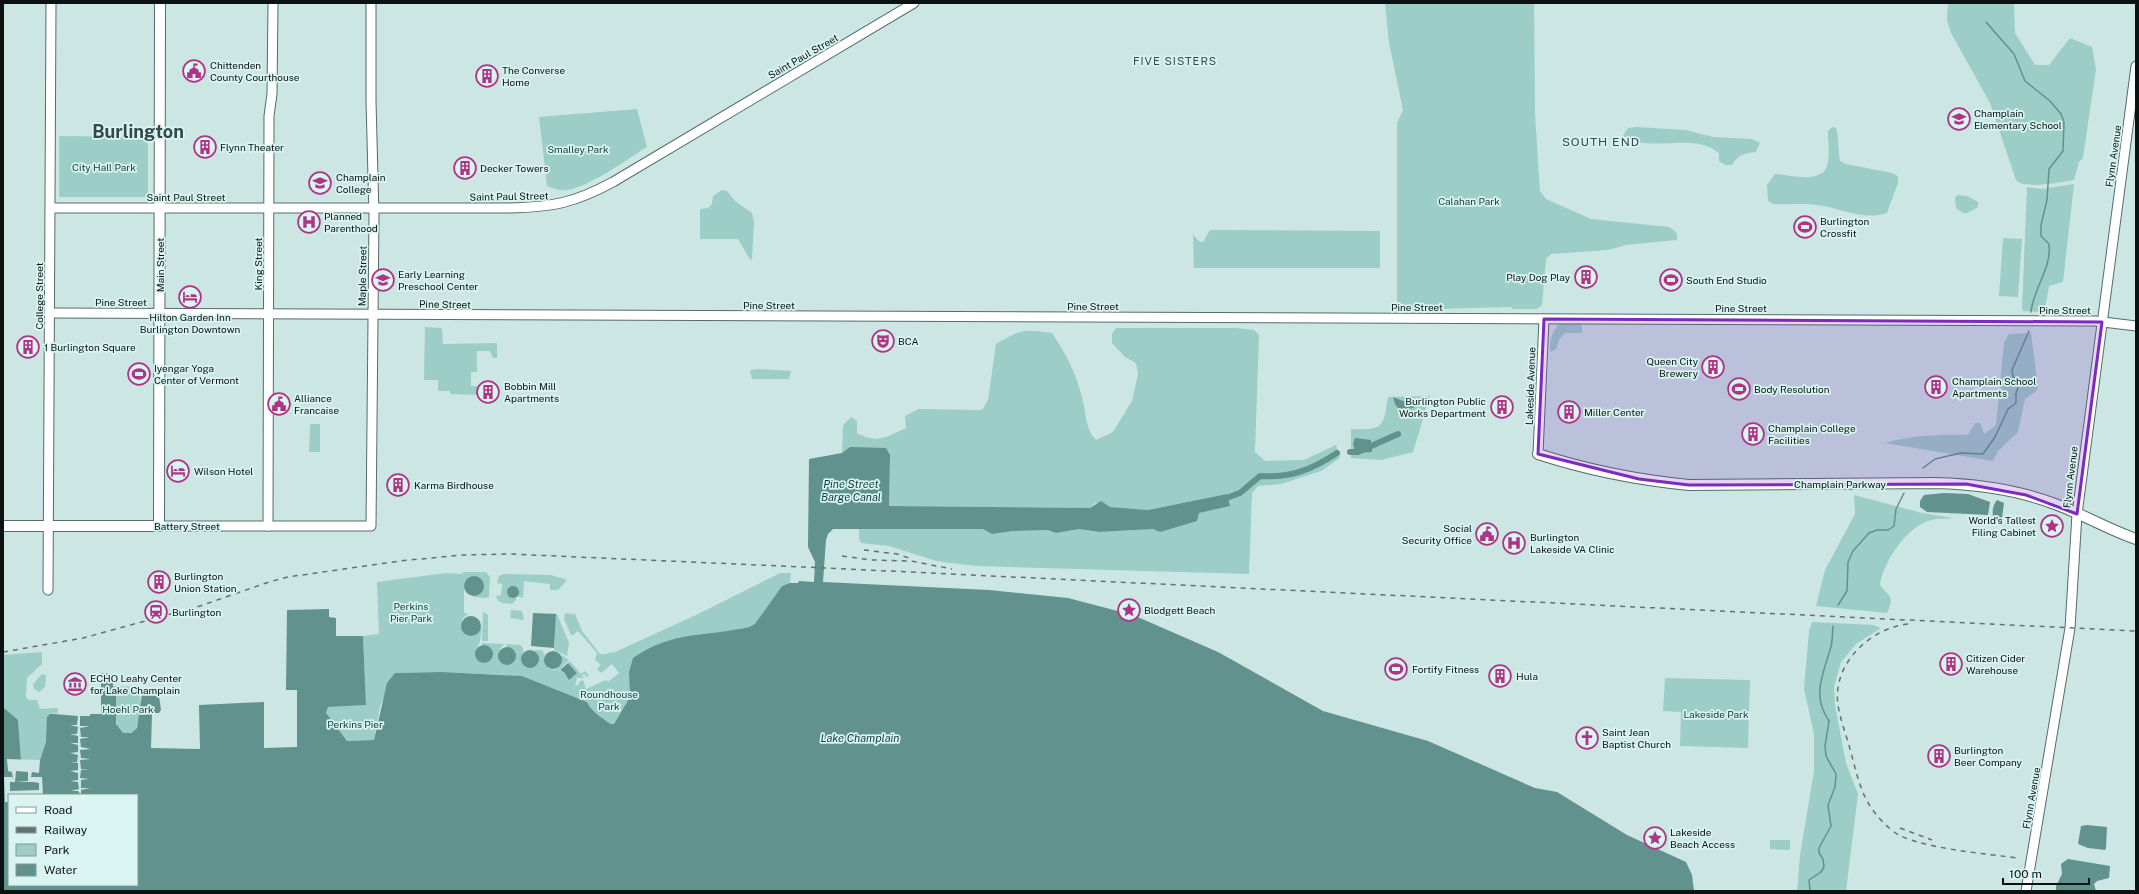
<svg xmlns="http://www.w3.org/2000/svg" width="2139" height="894" viewBox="0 0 2139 894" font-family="'Public Sans',sans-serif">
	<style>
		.green { fill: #9ccdc7 }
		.water { fill: #61928d; fill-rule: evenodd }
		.pier { fill: #cce7e3; fill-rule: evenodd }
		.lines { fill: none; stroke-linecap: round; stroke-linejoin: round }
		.stream { stroke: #61928d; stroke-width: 1.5 }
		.canal { stroke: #61928d; stroke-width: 6 }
		.secondary-casing { stroke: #546c6a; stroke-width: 11 }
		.primary-casing { stroke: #546c6a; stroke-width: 12 }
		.secondary { stroke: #fff; stroke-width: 9 }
		.primary { stroke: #fff; stroke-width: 10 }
		.rail { stroke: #61726f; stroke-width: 1.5; stroke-dasharray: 5 5; stroke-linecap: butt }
		.marked { fill: #7b2cbf; fill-opacity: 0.2; stroke: #7b2cbf; stroke-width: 3; stroke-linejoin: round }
		.labels { text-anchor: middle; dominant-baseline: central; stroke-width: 3.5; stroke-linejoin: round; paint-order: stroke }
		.street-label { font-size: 10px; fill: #0a1312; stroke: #d9f4f1 }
		.poi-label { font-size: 10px; fill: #0a1312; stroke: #d9f4f1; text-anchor: start }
		.park-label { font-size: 10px; fill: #13413e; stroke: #d9f4f1 }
		.neighbourhood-label { font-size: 11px; letter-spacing: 1px; fill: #334a48; stroke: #d9f4f1 }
		.water-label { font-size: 11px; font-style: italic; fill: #0e3d3a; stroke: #d9f4f1 }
		.quarter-label { font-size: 12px; letter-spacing: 1px; fill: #334a48; stroke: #d9f4f1 }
		.town-label { font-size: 18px; font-weight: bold; fill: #334a48; stroke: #d9f4f1 }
	</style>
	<rect width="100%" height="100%" fill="#cce7e3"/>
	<!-- green -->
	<g class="green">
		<path d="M1385,3H1534L1535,114L1540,191L1546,199L1591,219L1669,227L1677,233V240L1626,245L1608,250L1551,254L1546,259L1542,305L1537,309H1512L1511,307L1397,310V123L1403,110L1389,43Z"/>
		<path d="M1948,3H2014L2015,33L2035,65H2049L2070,38L2092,47L2096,69L2083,158L2079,162L2074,180C2060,182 2025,190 2016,180L1990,103L1951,33L1947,20Z"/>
		<path d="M637,109L647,147C627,159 581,194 559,190C555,189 550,187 547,186L539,117Z"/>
		<path d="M1636,127L1686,130L1713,137L1752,139L1760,143L1756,152C1744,153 1738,155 1732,165H1725L1719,161V153C1693,131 1650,154 1623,136L1628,128Z"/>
		<path d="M1832,127L1836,128C1839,138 1838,150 1840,161L1846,164L1892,173L1898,176V183L1887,213C1863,221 1841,208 1817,205C1803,203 1788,205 1773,204L1768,201L1767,185L1775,174C1790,175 1821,184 1827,166C1830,156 1828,142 1828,131Z"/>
		<path d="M59,136L148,137V197H59Z"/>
		<path d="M2074,184L2063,282L2049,286L2045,309L2041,312L2023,311L2022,308L2027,187L2042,189Z"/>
		<path d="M722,190L727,191L735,201L752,213L754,222L752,260L749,258L738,239H700V209L708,208L712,204L713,196Z"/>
		<path d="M1958,195L1967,196L1978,202V207L1967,213H1963L1956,208L1955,197Z"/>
		<path d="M1210,230L1380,231V268H1194L1193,235L1200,242H1203Z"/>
		<path d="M2003,238L2022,239L2018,297L1999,296Z"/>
		<path d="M1559,324H1580L1582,326V333H1565L1559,340L1556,349L1550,352C1550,340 1551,333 1559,324Z"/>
		<path d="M425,327L442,328L443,344L497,343V358H493L490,351H477V372H471V386H479V395L450,394V391H438V380H424Z"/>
		<path d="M1116,328H1236L1254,330L1259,335L1255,452L1265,461L1304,460L1336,445L1340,458L1321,471L1281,484L1258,486L1252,493L1249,574L976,566L936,561L889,546L861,543L859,538V529H983L992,534L1013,531L1048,530L1056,533L1079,529L1099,532L1153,529L1160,532L1199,513L1229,506L1227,494L1148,510L1109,507L1106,504L1095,503L1090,508L889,506L890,455L842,453L843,425L851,417L857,421V433C877,444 887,437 906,428L905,416L919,409L982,410L988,400L996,344C1022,329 1023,329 1052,333C1066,353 1076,374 1082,397C1086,412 1085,429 1096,440L1113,432L1132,401L1138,374L1136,363L1125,357L1112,343V334Z"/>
		<path d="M2031,333L2038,387L2036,391L2025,399L2018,432L1998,451L1993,461L1885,443C1913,435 1939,434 1968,435L1975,423H1980L1984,434L1996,425L2004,343L2009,334Z"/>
		<path d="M759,369L791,371L789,379H752L750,370Z"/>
		<path d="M1430,396L1413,452L1381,460L1351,458V429C1384,430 1383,428 1388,397Z"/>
		<path d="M310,424H320V452H309Z"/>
		<path d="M1854,495L1922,513L1953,518C1946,519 1938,518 1931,520C1907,526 1884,561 1880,584C1885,596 1897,592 1887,613L1816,606L1825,570L1855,514Z"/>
		<path d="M463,572H486L490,577L489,597L487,598L471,597L475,596L482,581L475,576L464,585V613L468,614L462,619V622L481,629L482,626L480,642L476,650L488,661L492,657V651L484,645H482V643L504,644L500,649L498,655L507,647L506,644L520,645L523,648V653L536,651L534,650H542L545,655L544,657L548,668L554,670C562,667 564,659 558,653L569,660L559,670L560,671H564L568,676L577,673L568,663L570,661L581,674L585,671L589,676L586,677L585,674L582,675L584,678H577L575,686L578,685L580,681L583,680L586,689L606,680L608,682L619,673L612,664L601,673L597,669L601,665L595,660L597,653L578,631L573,635H571L564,619L565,613L575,614L582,631L600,654H605L612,652L613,653L696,615L780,573H791L790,583L782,586L755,625L733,631L698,634L629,690L630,697L614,724H611C603,719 590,710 587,702L522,676L442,672L395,673L380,706L374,740L347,741L326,714L328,707L366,705L363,636L379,634L377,582L446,573L462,574Z"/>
		<path d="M504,574L550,575L565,579L566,581L558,590H550V584L524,581L523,598L517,596L519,592L515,598L517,599L512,604C505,603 498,604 496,596L501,595L502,584L497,583L499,576Z"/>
		<path d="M511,610L522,611L524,620L510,618Z"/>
		<path d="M483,612L488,615V641H482Z"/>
		<path d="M547,613L557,614L569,643L567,656L554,650L556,615Z"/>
		<path d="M1812,622L1873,625L1881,628L1856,644L1841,662L1834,687L1835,705L1846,763L1858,794L1846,891H1797L1800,855L1814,771V734L1804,689L1809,631Z"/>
		<path d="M42,652V664L27,678L26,697L29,700H37L40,709L58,708V713L50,714L46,742L40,760H21L18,720L3,707V655Z"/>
		<path d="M42,674L46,675L45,687L39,692L34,689L33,684Z"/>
		<path d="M1665,678L1750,680L1748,748L1680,746L1681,712L1663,711Z"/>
		<path d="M113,686L140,687C140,701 145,737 123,733L117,728Z"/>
		<path d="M1770,840H1790V850L1770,849Z"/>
	</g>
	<!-- water -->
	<g class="water">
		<path d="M1393,397L1403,401L1427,402C1421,405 1402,414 1396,406C1395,404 1394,400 1393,397Z"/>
		<path d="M1355,438L1371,440L1372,452L1356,453L1353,444Z"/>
		<path d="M850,447L886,448L890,455L889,506L1090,508L1101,501L1110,507L1148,510L1227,494L1230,506L1199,513L1197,521L1160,532L1153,529L1099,532L1079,529L1056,533L1048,530L1013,531L992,534L983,529H833L828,534L826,540L823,582L989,590L1068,598L1133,615L1218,652L1323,711L1428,741L1535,788L1557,792L1627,835L1686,862L1692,875L1694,891H3V707L18,720L21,760H40L46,742L47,717L50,714H101V673L113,674V686L116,695V724L123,733H131L137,728L142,694L156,693L159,696L161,710L159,713H152L151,748L200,749L199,705L264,702V748L297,747V690H286L287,610L329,609V617L336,618V636H363L366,705L328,707L326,713L347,741L374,740L387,683L395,673L442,672L522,676L587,702C590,710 603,719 611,724H614L630,697L629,672L633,658C674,630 705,637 749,627L755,624L782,586L790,583H798L799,581L814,582L815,562L808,547L809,459L842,453ZM9,795H137V885H9Z"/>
		<path d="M1944,493L1968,494L1990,502L1988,515L1927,512L1920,507V501L1924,495Z"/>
		<path d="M1997,500L2004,503L2002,518L1997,520L1993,517C1992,510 1993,505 1997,500Z"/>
		<circle cx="474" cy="586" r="10"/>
		<circle cx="513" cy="592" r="6"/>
		<path d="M533,613L556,614L554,648L531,646Z"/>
		<circle cx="471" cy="626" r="10"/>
		<circle cx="484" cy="654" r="9"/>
		<circle cx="507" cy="656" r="9"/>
		<circle cx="530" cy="659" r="9"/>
		<circle cx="553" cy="660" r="9"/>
		<path d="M568,663L577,673L569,680L564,672L560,670Z"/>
		<path d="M2087,825L2107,827L2106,848L2105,850L2088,848L2078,844L2081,826Z"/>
		<path d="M2068,859L2110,866L2109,878L2097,881L2094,884L2096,891H2056V886L2062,874L2061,864Z"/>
	</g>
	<!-- pier -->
	<g class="pier">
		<path d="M54,714H90V716H80V726H90L80,728L81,737H90L80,739L81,747L91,749L80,750L81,758L91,759L80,760L81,769L89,770H81L80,778L89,779L81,780V788H90L81,790V795L78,791H71L79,789L78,782L70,781L78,780V773L70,771L78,770V763L70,762H77L78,755L70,753L78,752V745L70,743H78V736L70,734H77L78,727L70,725H77L78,716Z"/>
		<path d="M7,759L40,760L39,773L32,772L31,777H42L43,795H9V802H5L4,777H12L13,780L12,772L8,771ZM16,771L28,772V781L15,782ZM33,782L39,783V790L10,791V782Z"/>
	</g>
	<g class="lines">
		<!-- stream -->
		<g class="stream">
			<path d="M1986,22L2014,54L2025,81L2050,101L2061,114L2064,122L2063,151L2049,169L2047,200L2041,225V236L2049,244C2052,268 2033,289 2031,312"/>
			<path d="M1923,468L1935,459L1961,453L1983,454L1995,437L2008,409L2016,403V393L2020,382L2013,377L2012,370L2029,331"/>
			<path d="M1838,605L1847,591L1848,562L1853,551L1869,533L1877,530H1888L1894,526L1896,509L1904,493"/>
			<path d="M1810,891L1809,880L1821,872L1824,867L1823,859L1819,853V848L1831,826L1828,805L1835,787L1836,774L1826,756L1825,746L1829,721C1812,696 1822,677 1830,650C1833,643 1832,634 1833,626"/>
		</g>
		<!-- canal -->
		<g class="canal">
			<path d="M1350,452H1358L1398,434"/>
			<path d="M1221,500L1240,493L1260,476C1291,478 1311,470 1337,453"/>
		</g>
		<!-- secondary casing -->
		<g class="secondary-casing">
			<g id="secondary">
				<path d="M51,208H509C553,207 574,203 613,182L914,3"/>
				<path d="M50,313L2095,321L2136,326"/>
				<path d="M1538,454L1544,319"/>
				<path d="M159,526H371L374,215L371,101V3"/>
				<path d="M268,526L269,116L272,94L273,3"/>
				<path d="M48,590L51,3"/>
				<path d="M2026,891L2070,628L2077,514L2136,66"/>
			</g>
		</g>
		<!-- primary casing -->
		<g class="primary-casing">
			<g id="primary">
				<path d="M1538,454C1587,470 1638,480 1689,485L1936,483C1976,484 2014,489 2052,503C2081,513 2107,529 2136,539"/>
				<path d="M3,526H159L160,3"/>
			</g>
		</g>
		<!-- secondary -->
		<use href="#secondary" class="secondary"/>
		<!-- primary -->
		<use href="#primary" class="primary"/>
		<!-- rail -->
		<g class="rail">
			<path d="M864,550L897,554L909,558"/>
			<path d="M842,556L872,560L911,561L952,569"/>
			<path d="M1908,624C1870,628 1832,664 1838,705C1840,719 1846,734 1850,749C1860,786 1863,807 1894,832C1916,848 1988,854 2018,858"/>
			<path d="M3,652L83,638L200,606L269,582L288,577L400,561L461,555L510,554L826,568L2136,631"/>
			<path d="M1900,828L1932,840"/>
		</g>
	</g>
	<!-- marked area -->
	<path class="marked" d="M1544,319L2102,322L2077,514L2026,495L1966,484L1689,485L1639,479L1538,454Z"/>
	<!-- icons -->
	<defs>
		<g id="civic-ring" transform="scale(1.15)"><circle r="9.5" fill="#d9f4f1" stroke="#b03485" stroke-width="1.5"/><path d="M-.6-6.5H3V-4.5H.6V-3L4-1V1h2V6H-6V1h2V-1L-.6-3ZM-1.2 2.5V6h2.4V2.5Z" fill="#b03485"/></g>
		<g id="building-ring" transform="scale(1.15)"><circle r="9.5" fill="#d9f4f1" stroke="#b03485" stroke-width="1.5"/><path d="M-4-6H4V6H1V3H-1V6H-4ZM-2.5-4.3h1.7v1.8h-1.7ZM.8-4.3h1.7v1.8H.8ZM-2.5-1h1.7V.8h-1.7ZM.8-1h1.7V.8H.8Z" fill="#b03485"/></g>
		<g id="school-ring" transform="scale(1.15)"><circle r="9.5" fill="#d9f4f1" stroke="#b03485" stroke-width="1.5"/><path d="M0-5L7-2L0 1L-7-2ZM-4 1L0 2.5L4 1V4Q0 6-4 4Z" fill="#b03485"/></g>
		<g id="university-ring" transform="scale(1.15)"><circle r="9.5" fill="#d9f4f1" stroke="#b03485" stroke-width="1.5"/><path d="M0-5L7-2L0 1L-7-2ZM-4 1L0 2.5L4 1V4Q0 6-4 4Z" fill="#b03485"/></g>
		<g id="hospital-ring" transform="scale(1.15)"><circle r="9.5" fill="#d9f4f1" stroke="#b03485" stroke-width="1.5"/><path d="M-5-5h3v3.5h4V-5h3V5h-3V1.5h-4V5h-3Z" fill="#b03485"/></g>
		<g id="stadium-ring" transform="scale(1.15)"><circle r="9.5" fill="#d9f4f1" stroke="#b03485" stroke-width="1.5"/><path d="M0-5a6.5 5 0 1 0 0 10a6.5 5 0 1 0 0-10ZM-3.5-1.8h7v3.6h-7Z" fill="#b03485"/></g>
		<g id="hotel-ring" transform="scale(1.15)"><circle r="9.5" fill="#d9f4f1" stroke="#b03485" stroke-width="1.5"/><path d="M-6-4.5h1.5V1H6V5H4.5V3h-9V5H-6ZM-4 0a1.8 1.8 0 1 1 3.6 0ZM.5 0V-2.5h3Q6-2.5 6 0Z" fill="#b03485"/></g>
		<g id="theatre-ring" transform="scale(1.15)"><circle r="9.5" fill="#d9f4f1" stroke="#b03485" stroke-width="1.5"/><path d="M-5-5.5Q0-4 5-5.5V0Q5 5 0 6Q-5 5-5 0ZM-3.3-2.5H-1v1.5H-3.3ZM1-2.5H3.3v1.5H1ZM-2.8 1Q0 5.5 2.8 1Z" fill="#b03485"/></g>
		<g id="sight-ring" transform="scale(1.15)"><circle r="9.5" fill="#d9f4f1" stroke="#b03485" stroke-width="1.5"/><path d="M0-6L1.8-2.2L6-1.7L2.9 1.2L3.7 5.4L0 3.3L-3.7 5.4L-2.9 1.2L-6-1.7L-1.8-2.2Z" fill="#b03485"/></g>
		<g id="station-ring" transform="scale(1.15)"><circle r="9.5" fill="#d9f4f1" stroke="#b03485" stroke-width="1.5"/><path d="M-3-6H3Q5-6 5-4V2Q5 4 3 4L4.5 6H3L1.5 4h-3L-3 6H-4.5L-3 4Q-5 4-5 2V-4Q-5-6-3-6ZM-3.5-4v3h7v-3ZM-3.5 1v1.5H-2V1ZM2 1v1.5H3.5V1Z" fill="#b03485"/></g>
		<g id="museum-ring" transform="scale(1.15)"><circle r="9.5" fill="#d9f4f1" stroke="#b03485" stroke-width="1.5"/><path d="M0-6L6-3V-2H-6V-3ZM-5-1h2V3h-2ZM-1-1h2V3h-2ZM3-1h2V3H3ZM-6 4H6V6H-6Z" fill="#b03485"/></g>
		<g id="church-ring" transform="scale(1.15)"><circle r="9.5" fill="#d9f4f1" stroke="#b03485" stroke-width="1.5"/><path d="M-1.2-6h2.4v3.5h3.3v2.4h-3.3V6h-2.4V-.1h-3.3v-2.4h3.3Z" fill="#b03485"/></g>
	</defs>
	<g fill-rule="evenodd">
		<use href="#civic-ring" x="194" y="71"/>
		<use href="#building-ring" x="487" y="76"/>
		<use href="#school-ring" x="1959" y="119"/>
		<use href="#building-ring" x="205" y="147"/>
		<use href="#building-ring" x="465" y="168"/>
		<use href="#university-ring" x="320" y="183"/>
		<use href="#hospital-ring" x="309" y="222"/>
		<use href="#stadium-ring" x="1805" y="227"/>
		<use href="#building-ring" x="1586" y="277"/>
		<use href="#school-ring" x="383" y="280"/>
		<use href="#stadium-ring" x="1671" y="280"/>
		<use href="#hotel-ring" x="190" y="297"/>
		<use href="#theatre-ring" x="883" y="341"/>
		<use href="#building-ring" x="28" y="347"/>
		<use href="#building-ring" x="1713" y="367"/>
		<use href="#stadium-ring" x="139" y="374"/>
		<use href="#building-ring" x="1936" y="387"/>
		<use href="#stadium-ring" x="1739" y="389"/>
		<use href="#building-ring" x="488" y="392"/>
		<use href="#civic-ring" x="279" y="404"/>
		<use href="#building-ring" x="1502" y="407"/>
		<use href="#building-ring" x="1569" y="412"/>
		<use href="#building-ring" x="1753" y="434"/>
		<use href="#hotel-ring" x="178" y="471"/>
		<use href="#building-ring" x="398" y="485"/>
		<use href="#sight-ring" x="2052" y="526"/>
		<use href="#civic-ring" x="1487" y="534"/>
		<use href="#hospital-ring" x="1514" y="543"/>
		<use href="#building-ring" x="159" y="582"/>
		<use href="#sight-ring" x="1129" y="610"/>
		<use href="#station-ring" x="156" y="612"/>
		<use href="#building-ring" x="1951" y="664"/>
		<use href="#stadium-ring" x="1396" y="669"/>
		<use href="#building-ring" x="1500" y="676"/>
		<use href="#museum-ring" x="75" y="684"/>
		<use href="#church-ring" x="1587" y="738"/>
		<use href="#building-ring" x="1939" y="756"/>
		<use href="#sight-ring" x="1655" y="838"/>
	</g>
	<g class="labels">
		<!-- street labels -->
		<g class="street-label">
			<text transform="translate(803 56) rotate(-30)">Saint Paul Street</text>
			<text transform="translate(2113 156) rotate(-82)">Flynn Avenue</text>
			<text transform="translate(509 196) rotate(-1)">Saint Paul Street</text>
			<text x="186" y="197">Saint Paul Street</text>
			<text transform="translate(258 264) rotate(-90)">King Street</text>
			<text transform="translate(160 265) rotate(-90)">Main Street</text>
			<text transform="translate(362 276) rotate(-89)">Maple Street</text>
			<text transform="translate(39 296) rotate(-90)">College Street</text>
			<text x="121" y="302">Pine Street</text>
			<text transform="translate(445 304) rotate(1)">Pine Street</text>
			<text x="769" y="305">Pine Street</text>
			<text x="1093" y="306">Pine Street</text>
			<text x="1417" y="307">Pine Street</text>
			<text x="1741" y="308">Pine Street</text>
			<text x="2065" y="310">Pine Street</text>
			<text transform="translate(1530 386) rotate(-88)">Lakeside Avenue</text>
			<text transform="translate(2070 477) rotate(-83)">Flynn Avenue</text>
			<text x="1840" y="484">Champlain Parkway</text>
			<text x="187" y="526">Battery Street</text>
			<text transform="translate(2031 798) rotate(-80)">Flynn Avenue</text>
		</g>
		<!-- poi labels -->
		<g class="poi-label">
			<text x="210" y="65">Chittenden<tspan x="210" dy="12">County Courthouse</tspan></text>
			<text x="502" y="70">The Converse<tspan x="502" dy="12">Home</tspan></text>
			<text x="1974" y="113">Champlain<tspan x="1974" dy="12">Elementary School</tspan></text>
			<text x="220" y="147">Flynn Theater</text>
			<text x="480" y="168">Decker Towers</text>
			<text x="336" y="177">Champlain<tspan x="336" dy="12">College</tspan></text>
			<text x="324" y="216">Planned<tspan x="324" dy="12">Parenthood</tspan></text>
			<text x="1820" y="221">Burlington<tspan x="1820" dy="12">Crossfit</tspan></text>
			<text x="398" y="274">Early Learning<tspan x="398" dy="12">Preschool Center</tspan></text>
			<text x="1570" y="277" text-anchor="end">Play Dog Play</text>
			<text x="1686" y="280">South End Studio</text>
			<text x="190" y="317" text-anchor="middle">Hilton Garden Inn<tspan x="190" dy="12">Burlington Downtown</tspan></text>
			<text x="898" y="341">BCA</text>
			<text x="44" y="347">1 Burlington Square</text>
			<text x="1698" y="361" text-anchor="end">Queen City<tspan x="1698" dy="12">Brewery</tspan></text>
			<text x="154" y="368">Iyengar Yoga<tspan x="154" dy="12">Center of Vermont</tspan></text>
			<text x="1952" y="381">Champlain School<tspan x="1952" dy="12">Apartments</tspan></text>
			<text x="504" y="386">Bobbin Mill<tspan x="504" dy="12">Apartments</tspan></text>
			<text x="1754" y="389">Body Resolution</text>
			<text x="294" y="398">Alliance<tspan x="294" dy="12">Francaise</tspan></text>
			<text x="1486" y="401" text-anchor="end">Burlington Public<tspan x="1486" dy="12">Works Department</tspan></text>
			<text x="1584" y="412">Miller Center</text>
			<text x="1768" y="428">Champlain College<tspan x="1768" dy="12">Facilities</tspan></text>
			<text x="194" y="471">Wilson Hotel</text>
			<text x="414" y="485">Karma Birdhouse</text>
			<text x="2036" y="520" text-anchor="end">World's Tallest<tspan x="2036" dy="12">Filing Cabinet</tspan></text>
			<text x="1472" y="528" text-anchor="end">Social<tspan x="1472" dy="12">Security Office</tspan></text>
			<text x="1530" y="537">Burlington<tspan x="1530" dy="12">Lakeside VA Clinic</tspan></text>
			<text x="174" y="576">Burlington<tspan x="174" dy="12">Union Station</tspan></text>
			<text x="1144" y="610">Blodgett Beach</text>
			<text x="172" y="612">Burlington</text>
			<text x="1966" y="658">Citizen Cider<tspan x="1966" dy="12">Warehouse</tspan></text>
			<text x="1412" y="669">Fortify Fitness</text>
			<text x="1516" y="676">Hula</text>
			<text x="90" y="678">ECHO Leahy Center<tspan x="90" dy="12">for Lake Champlain</tspan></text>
			<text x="1602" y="732">Saint Jean<tspan x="1602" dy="12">Baptist Church</tspan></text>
			<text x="1954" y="750">Burlington<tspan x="1954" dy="12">Beer Company</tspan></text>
			<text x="1670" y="832">Lakeside<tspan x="1670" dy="12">Beach Access</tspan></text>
		</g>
		<!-- park labels -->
		<g class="park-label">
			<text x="578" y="149">Smalley Park</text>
			<text x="104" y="167">City Hall Park</text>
			<text x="1469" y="201">Calahan Park</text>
			<text x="411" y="606">Perkins<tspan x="411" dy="12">Pier Park</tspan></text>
			<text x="609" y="694">Roundhouse<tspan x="609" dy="12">Park</tspan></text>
			<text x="128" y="709">Hoehl Park</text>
			<text x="1716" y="714">Lakeside Park</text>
			<text x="355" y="724">Perkins Pier</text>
		</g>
		<!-- neighbourhood labels -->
		<g class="neighbourhood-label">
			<text x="1175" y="61">FIVE SISTERS</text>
		</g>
		<!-- water labels -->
		<g class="water-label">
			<text x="851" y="484">Pine Street<tspan x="851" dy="13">Barge Canal</tspan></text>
			<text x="860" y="738">Lake Champlain</text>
		</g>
		<!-- quarter labels -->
		<g class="quarter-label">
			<text x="1601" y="142">SOUTH END</text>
		</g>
		<!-- town labels -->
		<g class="town-label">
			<text x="138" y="131">Burlington</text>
		</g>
	</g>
	<!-- border -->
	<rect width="2139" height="894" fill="none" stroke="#0a1312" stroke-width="8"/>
	<!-- legend -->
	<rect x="8" y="794" width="130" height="92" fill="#d9f4f1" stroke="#869a98"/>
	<rect x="16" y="807" width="20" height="6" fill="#ffffff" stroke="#869a98"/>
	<text x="44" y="814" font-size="12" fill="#0a1312">Road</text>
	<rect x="16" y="827" width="20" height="6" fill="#61726f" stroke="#869a98"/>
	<text x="44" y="834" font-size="12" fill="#0a1312">Railway</text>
	<rect x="16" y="844" width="20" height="12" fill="#9ccdc7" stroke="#869a98"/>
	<text x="44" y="854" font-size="12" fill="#0a1312">Park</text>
	<rect x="16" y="864" width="20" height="12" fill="#61928d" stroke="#869a98"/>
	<text x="44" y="874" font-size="12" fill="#0a1312">Water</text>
	<!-- scale -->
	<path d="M2003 878v6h86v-6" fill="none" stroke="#0a1312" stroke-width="2"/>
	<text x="2009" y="878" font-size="12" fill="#0a1312" stroke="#d9f4f1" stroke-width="3" paint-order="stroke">100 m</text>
</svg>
